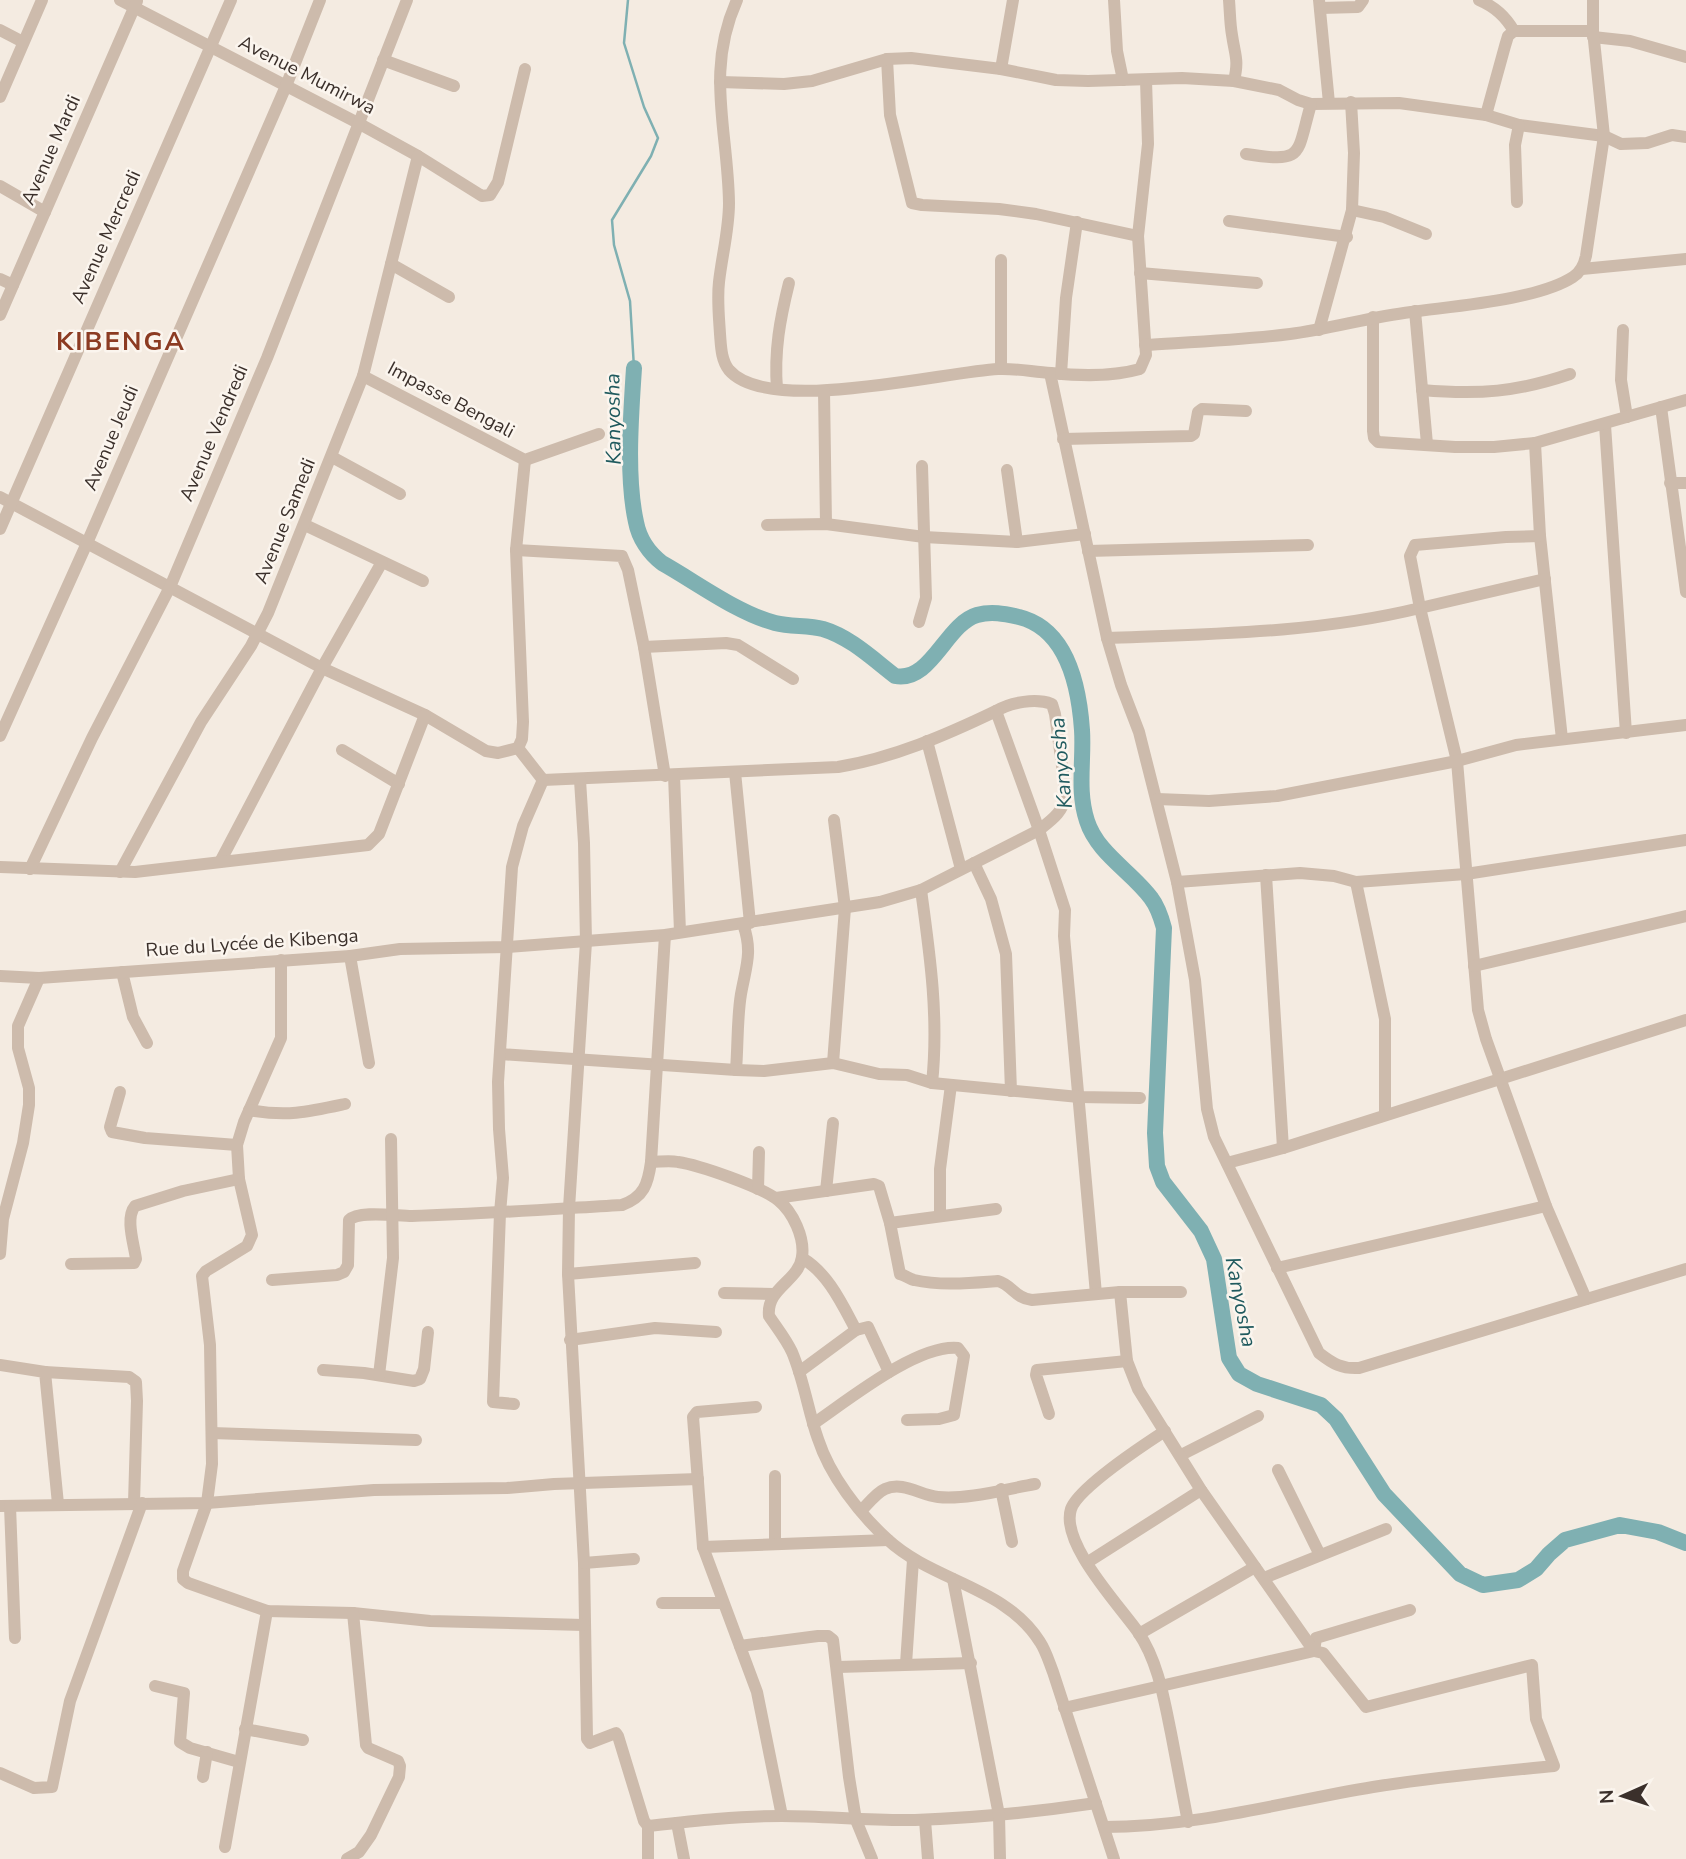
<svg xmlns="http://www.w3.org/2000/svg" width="1686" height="1859" viewBox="0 0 1686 1859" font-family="'Nunito Sans',sans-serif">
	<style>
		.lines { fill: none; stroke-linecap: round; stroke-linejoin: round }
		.stream { stroke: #7fb0b2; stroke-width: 2.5 }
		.river { stroke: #7fb0b2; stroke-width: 16 }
		.minor { stroke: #cdbbac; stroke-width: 12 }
		.labels { text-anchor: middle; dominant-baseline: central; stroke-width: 5; stroke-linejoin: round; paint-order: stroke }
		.street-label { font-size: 19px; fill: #3b302b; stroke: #fbf5ee }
		.water-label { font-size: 21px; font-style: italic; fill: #1f5a5e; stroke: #fbf5ee }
		.district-label { font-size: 26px; font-weight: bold; letter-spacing: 2px; fill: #8c3b22; stroke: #fbf5ee }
	</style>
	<rect width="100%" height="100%" fill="#f4ebe1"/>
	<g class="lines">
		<!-- stream -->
		<path class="stream" d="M628,0L624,43L644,107L658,138L651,156L612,220L614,245L630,301L634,368"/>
		<!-- river -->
		<path class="river" d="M634,368C631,415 626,477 636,522C639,538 649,553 662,563C696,582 737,613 775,623C791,627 808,625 823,629C850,637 873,659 895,676C931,683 946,624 977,615C992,611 1005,614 1019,617C1068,629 1079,687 1082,730C1084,760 1077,791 1087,821C1097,853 1132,872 1151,898C1158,907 1161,917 1164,928L1155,1133L1157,1166L1163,1182L1201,1231L1214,1259L1229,1358L1239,1374L1257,1384L1321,1405L1336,1419L1384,1494L1460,1574L1483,1585L1518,1580L1536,1569L1549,1554L1565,1540L1620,1525L1658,1532L1686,1543"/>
		<!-- minor -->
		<g class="minor">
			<path d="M120,0L358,123L418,156L482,196L490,195L498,182L525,69"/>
			<path d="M737,0C705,71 728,130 729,203C729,230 722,255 719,282C717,299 719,317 720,334C721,346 721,360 729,370C768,416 942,372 998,369C1016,368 1033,372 1051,373C1081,376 1111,377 1140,369L1146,355L1138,236L1148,144L1146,80"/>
			<path d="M1114,0L1117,51L1123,80"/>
			<path d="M1229,0C1230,12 1230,24 1232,35C1235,56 1239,59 1234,81"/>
			<path d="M1319,0L1329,103"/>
			<path d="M1479,0C1495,7 1505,16 1514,31"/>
			<path d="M1320,8L1358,7L1363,0"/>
			<path d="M0,30L23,42"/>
			<path d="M1514,31H1593"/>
			<path d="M1593,37L1630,41L1686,57"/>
			<path d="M887,59L890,115L912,203L922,205L999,209L1036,214L1138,236"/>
			<path d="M383,60L454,86"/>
			<path d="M1001,69L1013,0"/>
			<path d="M720,82L784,84L812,81L887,59L911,58L1001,69L1056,80L1088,81L1182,78L1234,81L1279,90L1298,100L1311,104L1399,103L1486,115L1519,125L1604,136L1621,144L1647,143L1672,135L1686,137"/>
			<path d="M0,97L42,0"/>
			<path d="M1486,115L1505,46L1508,36L1514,31"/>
			<path d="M1246,154C1305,163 1296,156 1311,104"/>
			<path d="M0,186L45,212"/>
			<path d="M1517,202L1515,145L1519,125"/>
			<path d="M1352,210L1384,217L1426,234"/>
			<path d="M1229,221L1347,237"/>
			<path d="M1001,260V369"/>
			<path d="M391,264L449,297"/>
			<path d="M1582,269L1686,259"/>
			<path d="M1140,273L1257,283"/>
			<path d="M0,279L13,285"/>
			<path d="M1415,311L1427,444"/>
			<path d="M0,315L137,1"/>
			<path d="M1373,317V431L1374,438L1378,442L1455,447H1494L1535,443"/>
			<path d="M1319,330L1352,210L1354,153L1351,102"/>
			<path d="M1623,330L1621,380L1627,417"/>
			<path d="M1145,345C1193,342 1242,340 1290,334C1330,329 1370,317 1411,312C1453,306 1538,300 1573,277C1581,272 1584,265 1586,256L1604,136L1593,31V0"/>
			<path d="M1050,373L1107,638L1121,685L1139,732L1177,882L1195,980L1207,1109L1214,1137L1319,1353C1333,1364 1342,1369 1359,1368L1686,1269"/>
			<path d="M1061,374L1066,298L1077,222"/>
			<path d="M363,376L525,460L599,434"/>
			<path d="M777,389C774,351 780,319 789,283"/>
			<path d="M1422,390C1479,395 1517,392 1570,374"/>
			<path d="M824,391L826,524"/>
			<path d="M1661,407L1686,592"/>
			<path d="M1605,425L1626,733"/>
			<path d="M1063,439L1191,436L1194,434L1198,412L1202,409L1246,411"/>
			<path d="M332,457L400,494"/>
			<path d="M1007,470L1017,542"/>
			<path d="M1670,483H1686"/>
			<path d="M0,497L322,668L425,715L486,751L498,753L518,748"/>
			<path d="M305,525L423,581"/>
			<path d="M767,525L826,524L924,537L1017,542L1085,534"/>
			<path d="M0,529L231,0"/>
			<path d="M1540,536L1562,739"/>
			<path d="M516,550L622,556L628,570L644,647L665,776"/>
			<path d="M1088,551L1308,545"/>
			<path d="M1545,579L1420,608L1457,761L1478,1010L1486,1039L1546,1206L1586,1299"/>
			<path d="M919,622L926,598L922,466"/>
			<path d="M1107,638C1212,634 1318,633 1420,608L1410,556L1415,545L1506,537L1540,536L1535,443L1686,400"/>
			<path d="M644,647L726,643L738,645L793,679"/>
			<path d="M0,736L87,543L286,86L320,0"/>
			<path d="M927,741L961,869"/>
			<path d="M518,748L543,780L838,767C893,758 946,735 996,711L1039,830L1065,910L1064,936L1096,1294"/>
			<path d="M518,748L522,739L523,722L516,550L525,460"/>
			<path d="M342,750L399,784"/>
			<path d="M735,772L750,923"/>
			<path d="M674,775L680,932"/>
			<path d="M580,780L584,843L586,942L569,1208L568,1274L584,1563L587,1739L590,1743L616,1733L618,1736L644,1821L648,1826C693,1821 737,1816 782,1816C826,1816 870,1821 915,1820C976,1818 1036,1812 1096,1803"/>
			<path d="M1157,799L1209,801L1277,796L1457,761L1516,745L1686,725"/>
			<path d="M220,862L322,668L382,562"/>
			<path d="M974,863L991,899L1006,954L1011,1091"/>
			<path d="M0,867L135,872L368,845L379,834L425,715"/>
			<path d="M30,869L92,738L170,587L267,358L407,0"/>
			<path d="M120,872L201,722L251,646L268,613L363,376L418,156"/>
			<path d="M1266,875L1283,1148"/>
			<path d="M1177,882L1300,873L1334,876L1356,882L1466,874L1686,840"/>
			<path d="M1356,882L1385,1019V1115"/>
			<path d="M921,890C930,955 939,1018 932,1083"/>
			<path d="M350,956L369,1063"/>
			<path d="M281,960V1038L244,1122L237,1145L239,1179L252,1235L247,1246L206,1271L202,1276L210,1345L212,1464L207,1503L183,1571V1579L188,1583L267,1611L353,1613L430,1621L584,1625"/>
			<path d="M1474,966L1686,916"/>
			<path d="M122,972L133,1017L147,1043"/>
			<path d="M0,976L39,978L350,956L400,949L507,947L665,935L880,902L921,890L1039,830C1053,819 1063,812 1066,795L1055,714L1052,704C1036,698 1011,702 996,711"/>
			<path d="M500,1054L736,1070L764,1071L833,1063L879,1074L907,1075L932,1083L1079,1097L1140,1098"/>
			<path d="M833,1063L845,908L834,820"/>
			<path d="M736,1070C738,1045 737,1018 741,994C746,966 753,952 743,924"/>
			<path d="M120,1092L110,1127L112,1132L145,1138L237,1145"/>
			<path d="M249,1110C287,1117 308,1112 345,1104"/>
			<path d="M651,1162C660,1162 669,1160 678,1162C699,1165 762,1187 778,1200C793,1212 805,1238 802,1257C799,1281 766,1288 769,1316C777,1328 786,1339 792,1352C804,1380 808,1411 818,1439C830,1476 859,1513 887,1539C933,1582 1005,1586 1040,1642C1046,1651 1049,1662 1053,1672L1114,1859"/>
			<path d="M1227,1163L1283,1148L1686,1020"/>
			<path d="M758,1189L759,1152"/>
			<path d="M826,1191L833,1123"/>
			<path d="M776,1198L874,1184L879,1186L890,1223L900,1274C905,1275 909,1279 914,1280C940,1286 971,1283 998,1281C1012,1285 1015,1298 1032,1300L1120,1292H1181"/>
			<path d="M940,1216V1169L951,1085"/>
			<path d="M890,1223L996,1209"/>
			<path d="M0,1254L3,1219L23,1143L29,1105V1088L18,1048V1026L39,978"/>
			<path d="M802,1258C828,1273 842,1304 856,1330"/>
			<path d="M71,1264L134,1263L136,1259C134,1244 125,1218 135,1206L183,1191L239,1179"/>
			<path d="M1277,1268L1546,1206"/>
			<path d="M568,1274L695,1263"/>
			<path d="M272,1280L337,1275L344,1272L348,1265L349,1220C359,1210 396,1216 412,1216C482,1214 552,1209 622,1205C644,1197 648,1184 651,1162L665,935"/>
			<path d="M724,1293L774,1294"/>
			<path d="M570,1340L655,1328L716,1332"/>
			<path d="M0,1365L45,1372L58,1504"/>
			<path d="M323,1370L364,1373L414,1381L420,1379L424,1369L428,1332"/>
			<path d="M45,1372L129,1377L136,1382L137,1401L134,1503"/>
			<path d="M799,1372L856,1330L868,1327L889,1372"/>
			<path d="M379,1375L393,1258L391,1139"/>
			<path d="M514,1404L493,1402L500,1213L503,1178L499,1129L498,1082L512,867L523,826L543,780"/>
			<path d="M756,1407L697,1412L693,1417L703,1547L757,1692L782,1816"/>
			<path d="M1049,1414L1036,1375L1037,1370L1127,1361"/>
			<path d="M813,1424C847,1401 917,1344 958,1348L964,1356L954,1415L939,1419L907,1420"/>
			<path d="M1165,1431C1145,1444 1078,1488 1071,1509C1060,1543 1119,1605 1138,1632C1158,1661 1164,1699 1171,1733C1177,1763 1182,1792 1188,1822"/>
			<path d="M212,1433L416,1440"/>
			<path d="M1181,1455L1258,1416"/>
			<path d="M1278,1470L1320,1555"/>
			<path d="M1001,1489L1012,1542"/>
			<path d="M0,1506L207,1503L374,1490L507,1488L554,1484L698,1479"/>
			<path d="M10,1506L15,1638"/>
			<path d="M861,1511C868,1504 876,1493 885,1489C903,1481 920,1495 938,1497C967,1500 1006,1489 1035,1484"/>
			<path d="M775,1544V1476"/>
			<path d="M703,1547L888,1540"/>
			<path d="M1088,1562L1201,1490"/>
			<path d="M584,1563L634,1559"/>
			<path d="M1264,1578L1386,1529"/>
			<path d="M953,1579L999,1815L1000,1859"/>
			<path d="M662,1603H722"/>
			<path d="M1139,1634L1255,1567"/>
			<path d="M740,1646L818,1636H828L833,1640L849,1777L856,1820L872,1859"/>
			<path d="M906,1664L913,1560"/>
			<path d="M838,1667L971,1663"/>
			<path d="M155,1686L184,1693L180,1742L190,1748L239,1762"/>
			<path d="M1064,1708L1314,1651L1316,1638L1410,1610"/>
			<path d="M245,1729L303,1740"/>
			<path d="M0,1773L34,1788L52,1787L70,1701L142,1503"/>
			<path d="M203,1777L207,1752"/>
			<path d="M925,1820L928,1859"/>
			<path d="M677,1823L684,1859"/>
			<path d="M1104,1827C1196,1827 1283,1802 1373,1787C1433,1777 1494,1772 1554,1766L1536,1719L1532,1665L1366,1707L1323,1653L1314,1651L1201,1490L1138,1389L1127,1361L1120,1292"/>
			<path d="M225,1847L267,1611"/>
			<path d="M347,1859L359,1852L371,1835L399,1777L400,1766L398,1761L368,1748L366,1745L353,1613"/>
			<path d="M648,1859V1826"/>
		</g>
	</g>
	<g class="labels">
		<!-- street labels -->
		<g class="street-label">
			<text transform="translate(307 75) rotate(27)">Avenue Mumirwa</text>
			<text transform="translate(51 150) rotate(-66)">Avenue Mardi</text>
			<text transform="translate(106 237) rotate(-66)">Avenue Mercredi</text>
			<text transform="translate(451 400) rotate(28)">Impasse Bengali</text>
			<text transform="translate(214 433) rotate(-67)">Avenue Vendredi</text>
			<text transform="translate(111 438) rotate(-67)">Avenue Jeudi</text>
			<text transform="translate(285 521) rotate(-68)">Avenue Samedi</text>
			<text transform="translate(252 943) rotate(-4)">Rue du Lycée de Kibenga</text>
		</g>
		<!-- water labels -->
		<g class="water-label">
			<text transform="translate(613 419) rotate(-91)">Kanyosha</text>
			<text transform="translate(1061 763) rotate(-95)">Kanyosha</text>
			<text transform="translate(1241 1302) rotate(79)">Kanyosha</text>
		</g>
		<!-- district labels -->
		<g class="district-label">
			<text x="121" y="341">KIBENGA</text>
		</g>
	</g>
	<!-- north arrow -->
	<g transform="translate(1623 1796) rotate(267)" stroke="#fbf5ee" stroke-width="5" paint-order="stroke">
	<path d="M0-5L12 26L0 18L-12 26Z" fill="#3b302b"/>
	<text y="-10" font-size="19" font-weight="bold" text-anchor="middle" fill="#3b302b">N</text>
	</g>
</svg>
